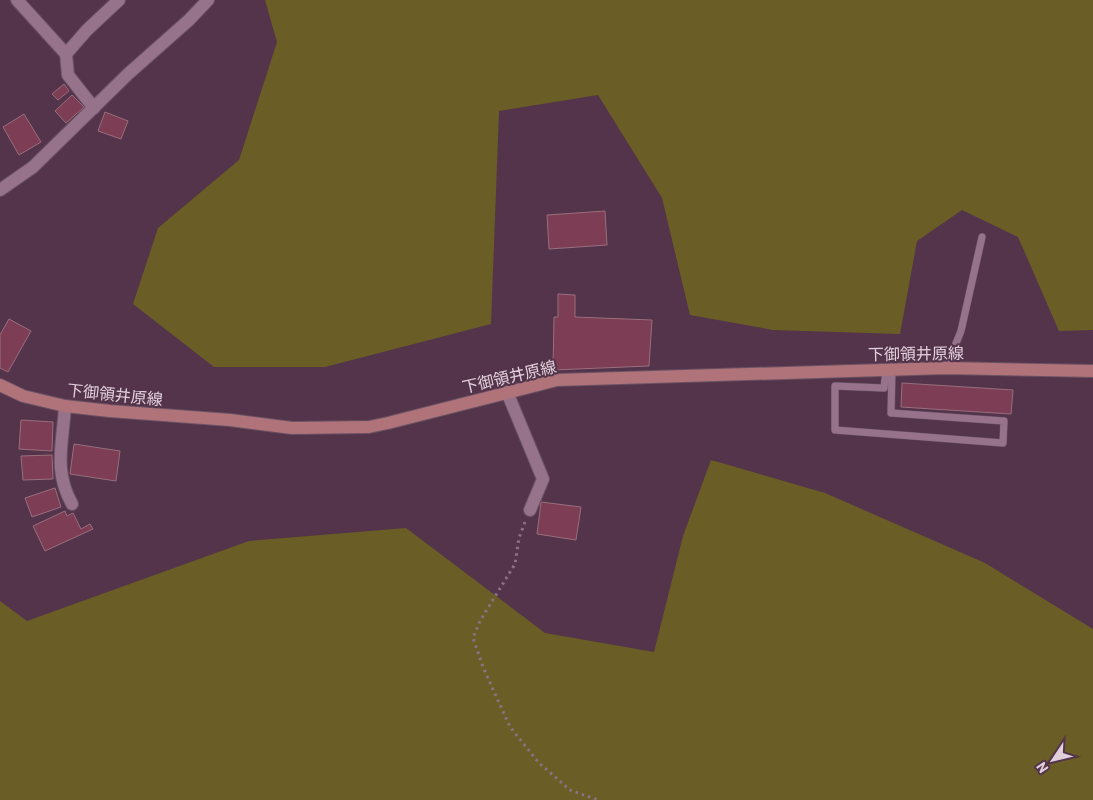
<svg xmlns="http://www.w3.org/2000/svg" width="1093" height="800" viewBox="0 0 1093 800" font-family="Barlow,'Noto Sans JP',sans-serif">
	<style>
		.green { fill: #6a5e26 }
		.building { fill: #7c3d55; stroke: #996f7d }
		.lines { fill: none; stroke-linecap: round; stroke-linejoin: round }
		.lane-casing { stroke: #6a5164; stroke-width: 8 }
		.street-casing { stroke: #6a5164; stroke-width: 14 }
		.secondary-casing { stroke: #6a5164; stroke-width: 14 }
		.path { stroke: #8c7184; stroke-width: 3; stroke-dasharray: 2.5 4; stroke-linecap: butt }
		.lane { stroke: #96728b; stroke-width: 7 }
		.street { stroke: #96728b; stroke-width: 12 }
		.secondary { stroke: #af7379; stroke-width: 12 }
		.labels { text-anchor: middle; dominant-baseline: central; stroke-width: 4; stroke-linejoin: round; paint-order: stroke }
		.street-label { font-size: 16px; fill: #e2cfdc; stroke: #53344a }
	</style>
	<rect width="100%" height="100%" fill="#53344a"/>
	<!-- green -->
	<g class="green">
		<path d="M265,0H1093V330L1059,331L1018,237L962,210L917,241L900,334L773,330L690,315L662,198L598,95L499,111L491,324L325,367H214L133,304L158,228L239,160L277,42Z"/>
		<path d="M711,460L825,493L985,563L1093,629V800H0V601L27,621L249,541L406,528L545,633L654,652L683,536Z"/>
	</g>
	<!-- building -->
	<g class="building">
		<path d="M64,84L69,91L58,100L52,94Z"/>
		<path d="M72,95L84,107L66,123L55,111Z"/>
		<path d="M105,112L128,121L121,139L98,131Z"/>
		<path d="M24,114L41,142L19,155L3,127Z"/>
		<path d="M605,211L607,245L549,249L547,215Z"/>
		<path d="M558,294L575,295V317L652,320L649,366L553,370L554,317H558Z"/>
		<path d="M9,319L31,331L8,372L0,368V335Z"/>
		<path d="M902,383L1013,390L1011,414L901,407Z"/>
		<path d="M21,420L53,422L52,451L19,449Z"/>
		<path d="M74,444L120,451L116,481L70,474Z"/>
		<path d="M52,455L53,479L23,480L21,456Z"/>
		<path d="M55,488L61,507L32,517L25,498Z"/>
		<path d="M541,502L581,507L576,540L537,534Z"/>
		<path d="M65,511L67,516L73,513L81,529L90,524L93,529L45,551L33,526Z"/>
	</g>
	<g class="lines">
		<!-- lane casing -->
		<g class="lane-casing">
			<g id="lane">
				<path d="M946,368L961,331L982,237"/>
				<path d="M886,370L884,388L835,386V430L1003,443L1004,421L891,413L892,370"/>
			</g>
		</g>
		<!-- street casing -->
		<g class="street-casing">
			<g id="street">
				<path d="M17,0L66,54"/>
				<path d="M94,108L68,75L66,54L87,30L119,0"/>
				<path d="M0,190L33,167L128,74L189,20L208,0"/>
				<path d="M507,392L543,479L530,510"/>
				<path d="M65,406C63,443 53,470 72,504"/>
			</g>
		</g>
		<!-- secondary casing -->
		<g class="secondary-casing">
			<path id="secondary" d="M0,385L23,396L65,406L110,411L230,420L292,428L369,427L388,423L557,380L946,368L1093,371"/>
		</g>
		<!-- path -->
		<path class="path" d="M525,522L519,538L515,564L480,621L473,638L483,667L510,727L539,763L570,790L598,800"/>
		<!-- lane -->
		<use href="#lane" class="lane"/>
		<!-- street -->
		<use href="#street" class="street"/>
		<!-- secondary -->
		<use href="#secondary" class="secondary"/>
	</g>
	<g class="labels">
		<!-- street labels -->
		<g class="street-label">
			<text transform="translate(916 353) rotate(-1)">下御領井原線</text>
			<text transform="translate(509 376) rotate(-13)">下御領井原線</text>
			<text transform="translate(115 394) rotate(6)">下御領井原線</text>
		</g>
	</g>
	<!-- north arrow -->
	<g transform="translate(1053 760) rotate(235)" stroke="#53344a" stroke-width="4" paint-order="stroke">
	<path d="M0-4L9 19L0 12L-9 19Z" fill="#e2cfdc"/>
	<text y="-8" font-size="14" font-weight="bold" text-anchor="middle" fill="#e2cfdc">N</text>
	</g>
</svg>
